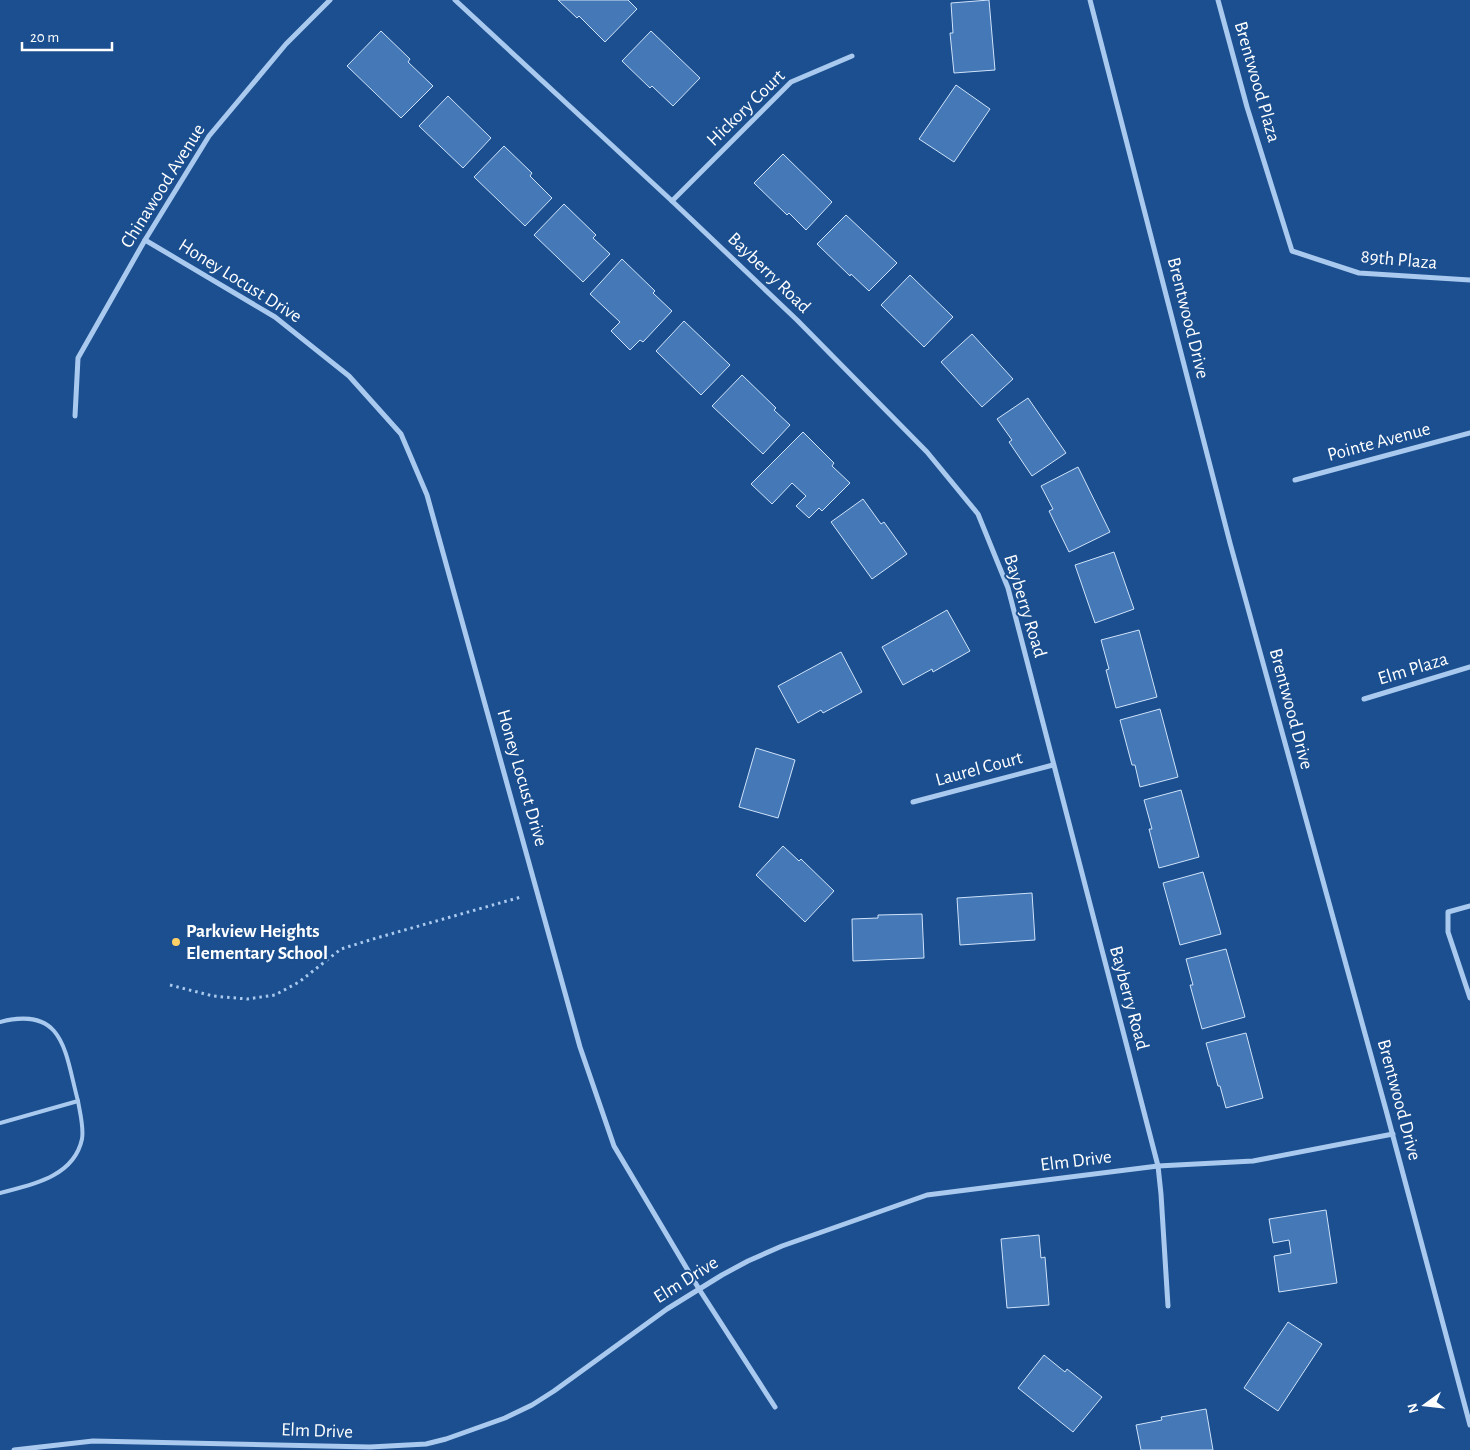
<svg xmlns="http://www.w3.org/2000/svg" width="1470" height="1450" viewBox="0 0 1470 1450" font-family="'Alegreya Sans',sans-serif">
	<style>
		.building { fill: #4478b7; stroke: #cfe3fa }
		.lines { fill: none; stroke-linecap: round; stroke-linejoin: round }
		.path { stroke: #a9c9ee; stroke-width: 3; stroke-dasharray: 2.5 4; stroke-linecap: butt }
		.service { stroke: #a9c9ee; stroke-width: 4 }
		.minor { stroke: #a9c9ee; stroke-width: 5 }
		.poi-dot { fill: #ffd166; stroke: #1b4f8f; stroke-width: 2 }
		.labels { text-anchor: middle; dominant-baseline: central; stroke-width: 4; stroke-linejoin: round; paint-order: stroke }
		.street-label { font-size: 19px; fill: #fff; stroke: #1b4f8f }
		.poi-label { font-size: 19px; font-weight: bold; fill: #fff; stroke: #1b4f8f; text-anchor: start }
	</style>
	<rect width="100%" height="100%" fill="#1b4f8f"/>
	<!-- building -->
	<g class="building">
		<path d="M558,0H628L637,9L605,42L579,16L577,18Z"/>
		<path d="M989,0L995,70L954,73L950,33H953L951,3Z"/>
		<path d="M381,31L410,59L408,62L433,86L401,118L347,66Z"/>
		<path d="M651,31L700,78L673,106L652,86L650,88L622,61Z"/>
		<path d="M956,85L990,109L954,162L919,139Z"/>
		<path d="M448,96L491,138L463,168L419,126Z"/>
		<path d="M504,146L532,173L530,176L552,198L525,226L474,177Z"/>
		<path d="M783,154L832,202L806,230L789,213L787,215L754,183Z"/>
		<path d="M564,204L596,235L593,238L610,254L583,282L534,235Z"/>
		<path d="M846,215L897,263L869,291L851,274L850,276L817,244Z"/>
		<path d="M622,259L655,291L653,293L672,311L643,342L640,340L630,350L611,331L620,322L590,294Z"/>
		<path d="M910,275L953,317L924,347L881,305Z"/>
		<path d="M684,321L730,365L701,395L656,351Z"/>
		<path d="M972,334L1013,379L982,407L941,362Z"/>
		<path d="M742,375L776,408L774,410L790,425L763,454L712,406Z"/>
		<path d="M1028,398L1066,453L1032,476L1009,442L1012,440L997,419Z"/>
		<path d="M803,432L834,463L832,466L850,483L822,511L819,508L809,518L796,506L806,496L792,483L772,504L751,484Z"/>
		<path d="M1078,467L1110,532L1069,552L1049,511L1053,509L1041,486Z"/>
		<path d="M863,499L881,524L884,522L907,554L872,579L831,522Z"/>
		<path d="M1114,552L1134,609L1095,623L1075,565Z"/>
		<path d="M947,610L970,651L933,672L932,669L903,685L882,647Z"/>
		<path d="M1139,630L1157,697L1116,708L1106,670L1109,669L1101,640Z"/>
		<path d="M841,652L862,692L823,713L821,710L798,723L778,686Z"/>
		<path d="M1160,709L1178,777L1140,787L1135,765H1132L1120,720Z"/>
		<path d="M756,748L795,760L778,818L739,807Z"/>
		<path d="M1181,790L1199,857L1159,868L1149,829H1152L1144,800Z"/>
		<path d="M783,846L799,861L801,859L834,891L805,922L756,875Z"/>
		<path d="M1203,872L1221,934L1180,945L1163,883Z"/>
		<path d="M1032,893L1035,940L960,945L957,898Z"/>
		<path d="M922,914L924,958L853,961L852,919L878,918V915Z"/>
		<path d="M1226,949L1245,1017L1202,1029L1190,985H1193L1186,959Z"/>
		<path d="M1246,1033L1263,1098L1226,1108L1220,1086H1218L1206,1043Z"/>
		<path d="M1326,1210L1337,1283L1279,1292L1274,1256L1291,1253L1289,1240L1273,1243L1269,1219Z"/>
		<path d="M1039,1235L1041,1258L1045,1257L1049,1305L1007,1308L1001,1239Z"/>
		<path d="M1288,1322L1322,1344L1278,1411L1244,1388Z"/>
		<path d="M1044,1355L1065,1372L1067,1369L1102,1397L1073,1432L1018,1388Z"/>
		<path d="M1206,1409L1213,1450H1141L1136,1425L1162,1420L1161,1417Z"/>
	</g>
	<g class="lines">
		<!-- path -->
		<path class="path" d="M170,985L213,996L247,999L275,995L299,982L341,949L373,939L521,897"/>
		<!-- service -->
		<g class="service">
			<path d="M0,1022C65,1005 65,1053 78,1101L0,1123"/>
			<path d="M0,1193C31,1185 74,1177 82,1139C84,1127 80,1113 78,1101"/>
		</g>
		<!-- minor -->
		<g class="minor">
			<path d="M455,0L672,201L797,320L927,452L978,514L1008,588L1158,1166L1161,1194L1168,1306"/>
			<path d="M1090,0L1230,543L1386,1110L1470,1425"/>
			<path d="M1218,0L1247,107L1292,251L1359,273L1470,280"/>
			<path d="M672,201L791,82L852,56"/>
			<path d="M145,240L275,317L349,376L401,434L427,495L580,1047L614,1146L699,1289L775,1407"/>
			<path d="M75,416L78,358L145,240L209,136L286,44L330,0"/>
			<path d="M1295,480L1470,433"/>
			<path d="M1364,699L1470,667"/>
			<path d="M913,802L1053,765"/>
			<path d="M1470,906L1448,912V932L1470,998"/>
			<path d="M14,1450L93,1441L370,1447L426,1444L446,1439L505,1418L532,1405L554,1391L667,1309L722,1275L748,1261L782,1246L927,1195L1158,1166L1253,1161L1393,1134"/>
		</g>
	</g>
	<!-- markers -->
	<circle class="poi-dot" cx="176" cy="942" r="5"/>
	<g class="labels">
		<!-- street labels -->
		<g class="street-label">
			<text transform="translate(1257 82) rotate(74)">Brentwood Plaza</text>
			<text transform="translate(746 108) rotate(-44)">Hickory Court</text>
			<text transform="translate(163 186) rotate(-58)">Chinawood Avenue</text>
			<text transform="translate(1399 260) rotate(5)">89th Plaza</text>
			<text transform="translate(769 273) rotate(44)">Bayberry Road</text>
			<text transform="translate(240 281) rotate(32)">Honey Locust Drive</text>
			<text transform="translate(1188 318) rotate(76)">Brentwood Drive</text>
			<text transform="translate(1379 442) rotate(-15)">Pointe Avenue</text>
			<text transform="translate(1025 606) rotate(73)">Bayberry Road</text>
			<text transform="translate(1413 669) rotate(-17)">Elm Plaza</text>
			<text transform="translate(1291 709) rotate(75)">Brentwood Drive</text>
			<text transform="translate(979 769) rotate(-15)">Laurel Court</text>
			<text transform="translate(522 778) rotate(74)">Honey Locust Drive</text>
			<text transform="translate(1129 998) rotate(75)">Bayberry Road</text>
			<text transform="translate(1399 1100) rotate(75)">Brentwood Drive</text>
			<text transform="translate(1076 1161) rotate(-7)">Elm Drive</text>
			<text transform="translate(686 1280) rotate(-32)">Elm Drive</text>
			<text transform="translate(317 1431) rotate(2)">Elm Drive</text>
		</g>
		<!-- poi labels -->
		<g class="poi-label">
			<text x="186" y="931">Parkview Heights<tspan x="186" dy="22">Elementary School</tspan></text>
		</g>
	</g>
	<!-- north arrow -->
	<g transform="translate(1425 1405) rotate(255)" stroke="#1b4f8f" stroke-width="4" paint-order="stroke">
	<path d="M0-4L9 19L0 12L-9 19Z" fill="#ffffff"/>
	<text y="-8" font-size="14" font-weight="bold" text-anchor="middle" fill="#ffffff">N</text>
	</g>
	<!-- scale -->
	<path d="M22 42v8h90v-8" fill="none" stroke="#ffffff" stroke-width="2.5"/>
	<text x="30" y="42" font-size="15" fill="#ffffff" stroke="#1b4f8f" stroke-width="4" paint-order="stroke">20 m</text>
</svg>
